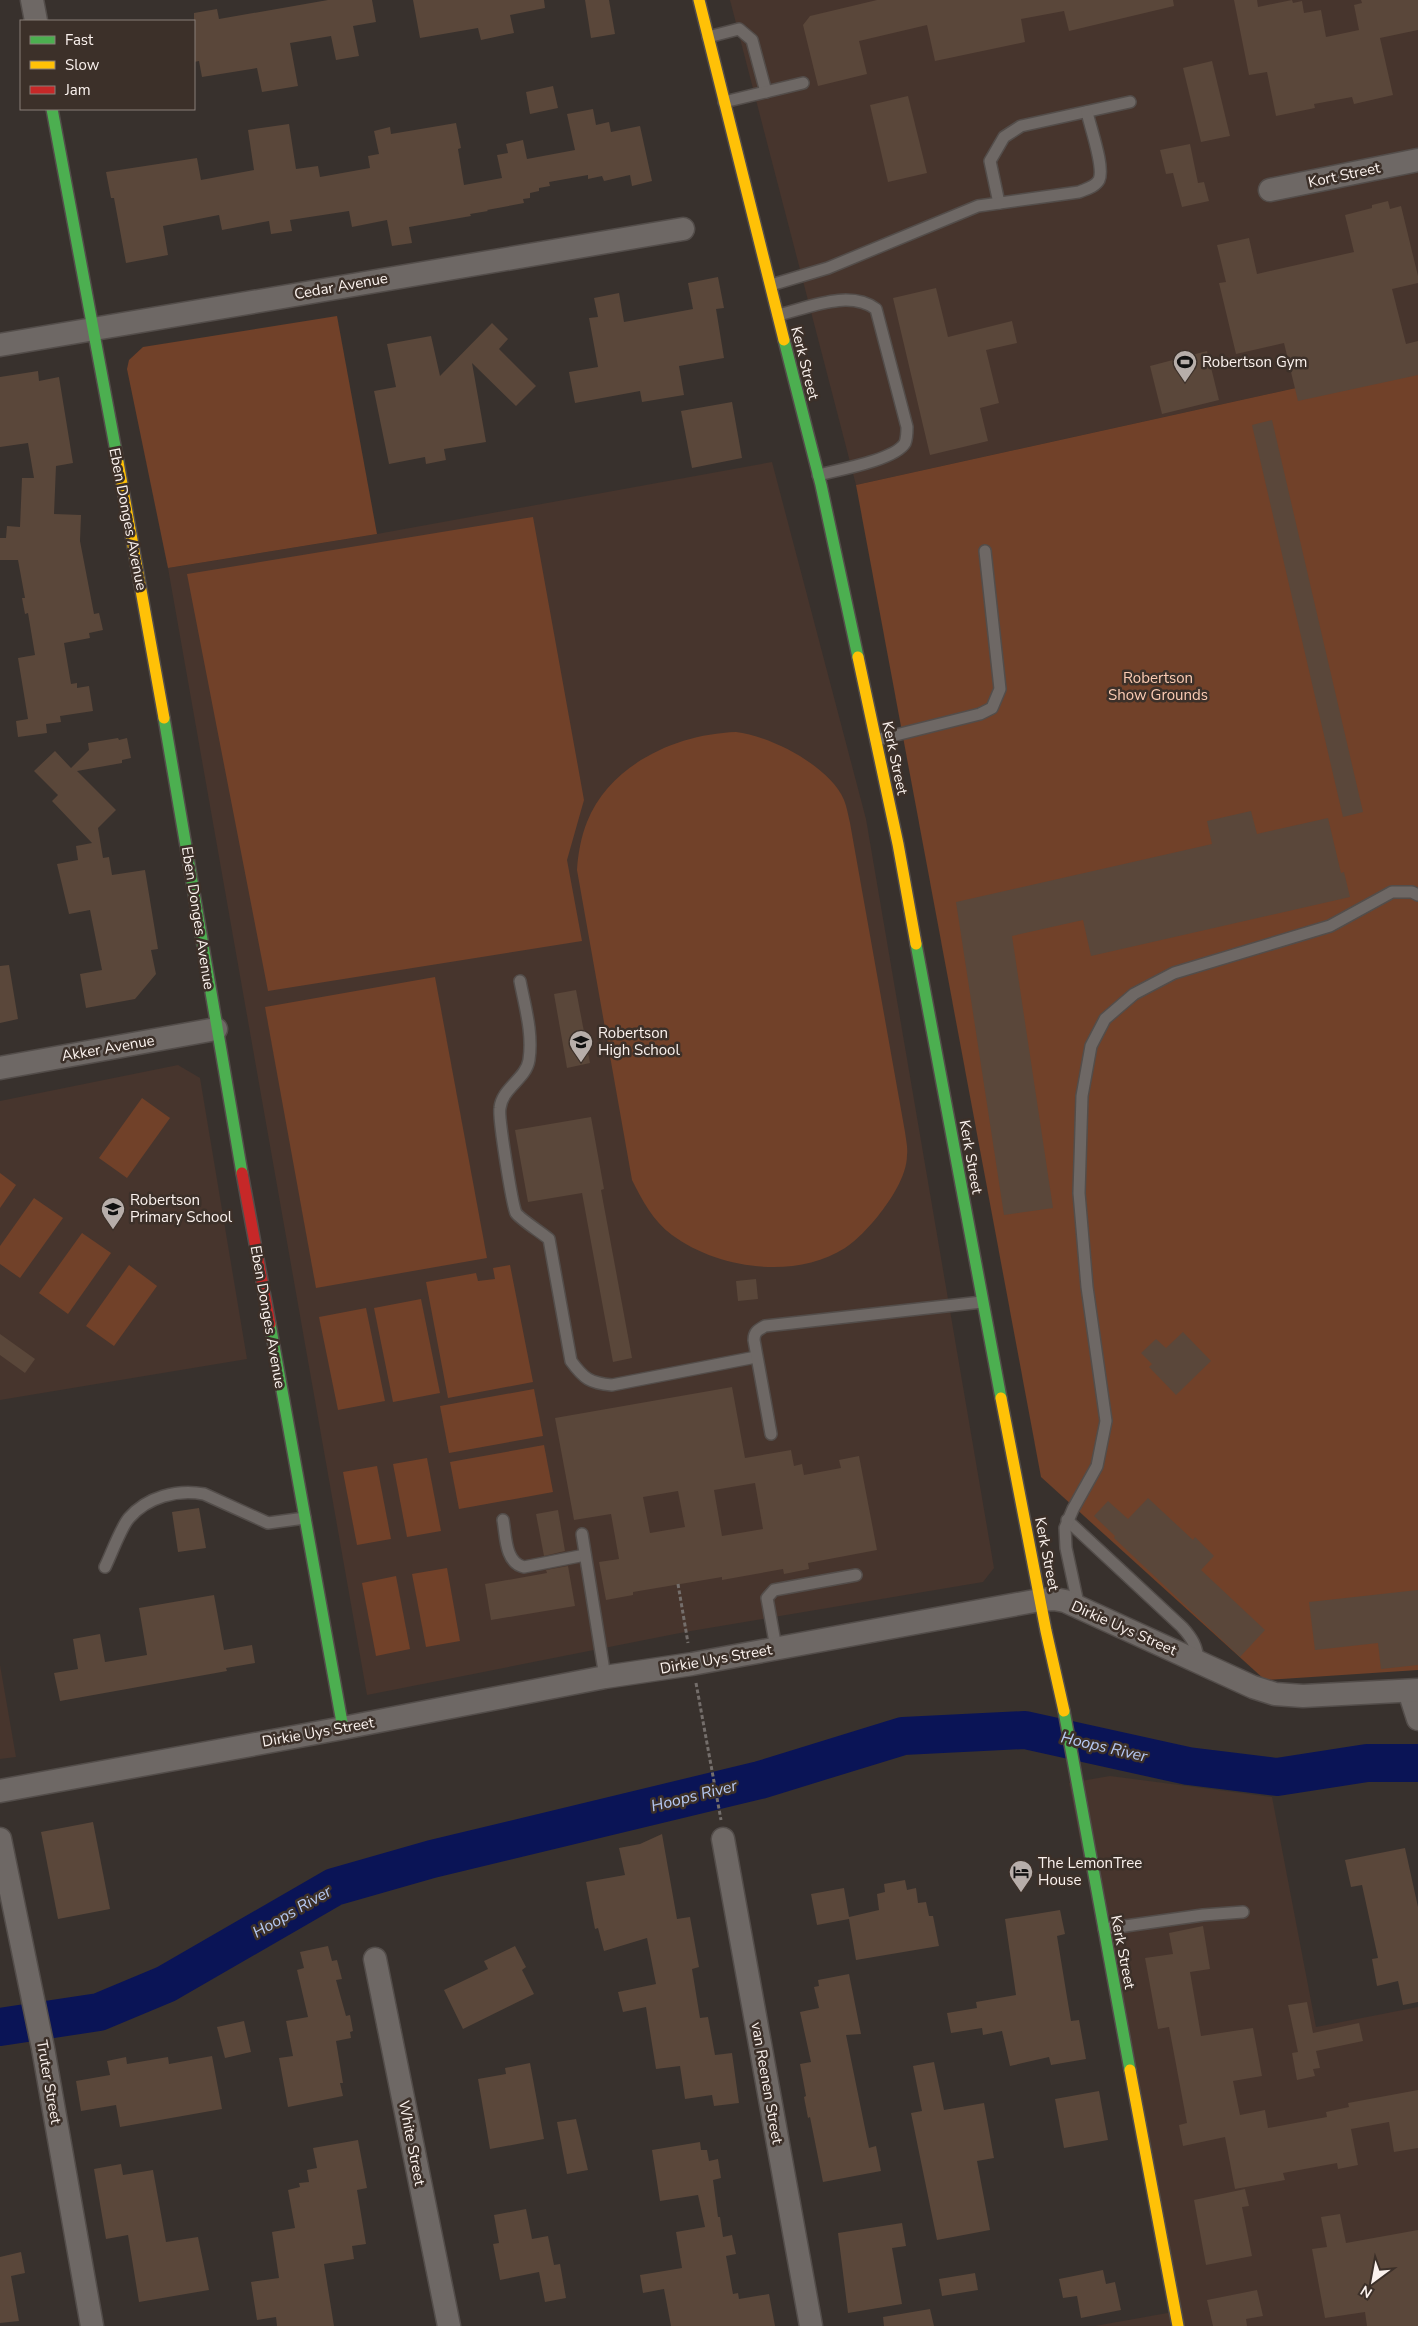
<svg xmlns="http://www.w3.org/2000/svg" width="1418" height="2326" viewBox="0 0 1418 2326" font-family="'Nunito Sans',sans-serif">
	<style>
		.built { fill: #47352d }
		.green { fill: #714129 }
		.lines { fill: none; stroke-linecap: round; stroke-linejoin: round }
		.river { stroke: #0a1456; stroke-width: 38 }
		.building { fill: #5a473a; fill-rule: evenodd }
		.lane-casing { stroke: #534d4a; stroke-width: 14 }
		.street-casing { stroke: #534d4a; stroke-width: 25 }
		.fast-casing { stroke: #534d4a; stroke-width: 14 }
		.slow-casing { stroke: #534d4a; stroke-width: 14 }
		.jam-casing { stroke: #534d4a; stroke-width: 14 }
		.path { stroke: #746e6b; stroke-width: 3; stroke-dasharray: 4 2.5; stroke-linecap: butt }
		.lane { stroke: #6e6865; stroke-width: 11 }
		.street { stroke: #6e6865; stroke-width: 22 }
		.fast { stroke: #4caf50; stroke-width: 11 }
		.slow { stroke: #ffc107; stroke-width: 11 }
		.jam { stroke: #c62828; stroke-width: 11 }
		.labels { text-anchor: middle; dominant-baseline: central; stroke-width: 5; stroke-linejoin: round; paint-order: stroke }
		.street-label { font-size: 15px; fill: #fbf2ee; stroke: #3c3029 }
		.poi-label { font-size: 15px; fill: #fbf2ee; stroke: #3c3029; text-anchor: start }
		.park-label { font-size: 15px; fill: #fcccb4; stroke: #3c3029 }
		.water-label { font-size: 16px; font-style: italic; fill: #b6c9f3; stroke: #3c3029 }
	</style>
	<rect width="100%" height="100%" fill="#38312d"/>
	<!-- built -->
	<g class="built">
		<path d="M730,0H1418V361L856,485Z"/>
		<path d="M772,462L866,819L994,1568L983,1582L685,1632L367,1695L168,568L377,534Z"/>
		<path d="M178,1065L200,1078L247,1359L0,1400V1101Z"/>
		<path d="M0,1665L16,1757L0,1759Z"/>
		<path d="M1110,1776L1272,1797L1316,2027L1418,2007V2326H1095L1173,2312L1069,1783Z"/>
	</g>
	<!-- green -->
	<g class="green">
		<path d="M337,316L377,534L168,568L127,369L129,360L143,347Z"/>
		<path d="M1418,361V1670L1265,1680L1041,1477L856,485Z"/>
		<path d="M533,517L584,800L567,860L582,941L268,991L187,574Z"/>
		<path d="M736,732C770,736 830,766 844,800C847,807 848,815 850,823L905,1132C906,1140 908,1148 907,1155C907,1176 890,1201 878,1216C869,1227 857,1240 845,1248C795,1280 718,1269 672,1235C653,1221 642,1200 632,1180L577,870C578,854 581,837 587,822C610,764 677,734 736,732Z"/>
		<path d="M435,977L487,1258L316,1288L265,1007Z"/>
		<path d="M142,1098L170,1118L127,1178L99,1158Z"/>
		<path d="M0,1173L16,1185L0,1208Z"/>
		<path d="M34,1198L63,1218L20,1278L0,1264V1246Z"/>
		<path d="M82,1233L111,1253L68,1314L39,1293Z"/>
		<path d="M129,1265L157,1286L114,1346L86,1326Z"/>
		<path d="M510,1265L533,1382L448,1398L426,1282L476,1273L478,1281L495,1279L493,1268Z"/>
		<path d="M421,1299L440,1393L393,1402L374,1308Z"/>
		<path d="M366,1308L385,1401L338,1410L319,1317Z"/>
		<path d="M534,1389L543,1436L449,1453L440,1406Z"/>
		<path d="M544,1445L553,1492L459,1509L450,1462Z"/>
		<path d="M427,1458L441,1531L407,1537L393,1464Z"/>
		<path d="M377,1466L391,1539L357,1545L343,1472Z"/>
		<path d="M447,1568L460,1641L426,1647L412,1574Z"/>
		<path d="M396,1576L410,1649L376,1656L362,1583Z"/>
	</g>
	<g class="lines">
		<!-- river -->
		<path class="river" d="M0,2027L99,2012L166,1984L334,1887L432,1859L760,1780L903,1736L1025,1730L1188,1766L1277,1777L1367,1763H1418"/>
	</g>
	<!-- building -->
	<g class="building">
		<path d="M328,0H372L376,22L353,26L359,56L336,60L331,36L290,43L298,86L262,92L257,68L202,77L199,61L194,62V13L217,9L219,19Z"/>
		<path d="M413,0H544L545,8L510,15L514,33L481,40L478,28L420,38Z"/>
		<path d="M585,0H609L615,34L591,38Z"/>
		<path d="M877,0H1173L1174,6L1069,31L1064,11L1021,19L1025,42L935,61L927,25L859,41L867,74L818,86L803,25L810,16Z"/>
		<path d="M1234,0H1257L1258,7L1292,0L1293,3L1302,1L1304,13L1321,10L1326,37L1359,30L1354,5L1362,3L1361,0H1418V30L1380,38L1393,95L1354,104L1352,97L1314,104L1315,108L1276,116L1267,72L1249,75Z"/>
		<path d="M1212,61L1230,136L1201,142L1183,68Z"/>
		<path d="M553,86L558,108L530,114L526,92Z"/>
		<path d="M908,96L927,173L888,182L870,105Z"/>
		<path d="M593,109L596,125L609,122L611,132L640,126L652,181L632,186L630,175L604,181L602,176L588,179V175L549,182L550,186L539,188V191L530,193V198L523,199L524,203L487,210L488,211L470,214L471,216L409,227L412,243L392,246L387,220L352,227L349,211L290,220L292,231L271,234L269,221L222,230L219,215L163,226L168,255L126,263L114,198H111L106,172L197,158L201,180L254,170L248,130L289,124L296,169L318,166L320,177L370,168L368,156L379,154L374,131L390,127L391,134L456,123L461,148L458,149L464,185L502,178L497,155L508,153L506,144L523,140L527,159L575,150L567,114Z"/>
		<path d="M1190,144L1198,183L1204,182L1209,201L1182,207L1173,173L1166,174L1160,150Z"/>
		<path d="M1388,201L1390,209L1401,206L1418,276V283L1392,289L1406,344L1418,341V375L1298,401L1284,343L1236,354L1219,283L1226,282L1217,245L1249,238L1257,274L1354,252L1345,215L1372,208V205Z"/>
		<path d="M718,277L724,308L716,309L724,358L679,366L684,395L642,402L640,391L575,403L569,372L598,367L589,318L598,317L594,298L619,293L624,322L693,309L688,283Z"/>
		<path d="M936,288L948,337L1012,321L1017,343L986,350L999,403L980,408L988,441L930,455L893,298Z"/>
		<path d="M492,323L508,339L499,349L536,386L516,406L472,363L486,442L444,449L446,460L426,464L425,457L389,464L374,391L396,387L387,344L431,336L440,376Z"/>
		<path d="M1207,351L1219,400L1162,414L1150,366Z"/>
		<path d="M38,371L39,381L59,377L73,463L56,466L54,514L81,515L80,541L94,614L99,613L103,630L89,633L90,638L64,643L71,684L77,683V688L89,686L93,711L60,716L61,722L46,724L47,733L18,737L16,721L28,719L18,658L35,655L28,613L25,614L22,598H25L18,560H0V538H6L7,526L20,527L22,478H34L28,443L0,447V377Z"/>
		<path d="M732,402L742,458L692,468L681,411Z"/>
		<path d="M1272,420L1363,812L1343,817L1252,425Z"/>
		<path d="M118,738L119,740L127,738L131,758L122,760V763L77,771L116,810L98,828L103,858L109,857L112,875L145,870L158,949L151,950L156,974L135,999L86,1008L80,974L102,970L90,910L69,914L57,864L78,860L76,846L92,843L52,801L58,795L34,771L55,751L71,768L89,750L88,743Z"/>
		<path d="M1251,811L1257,834L1328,818L1341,873L1344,872L1350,897L1091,956L1083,920L1012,936L1053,1208L1004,1215L956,902L1212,844L1207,821Z"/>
		<path d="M9,965L18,1019L0,1023V966Z"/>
		<path d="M576,990L590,1063L567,1068L554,994Z"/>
		<path d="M591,1117L604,1189L601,1190L632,1358L613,1362L582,1193L528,1202L515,1130Z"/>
		<path d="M756,1279L758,1299L738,1301L736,1281Z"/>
		<path d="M1183,1332L1211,1361L1176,1395L1149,1367L1152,1364L1141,1353L1156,1339L1166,1348Z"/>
		<path d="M0,1334L35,1359L25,1373L0,1355Z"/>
		<path d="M732,1387L745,1458L791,1450L794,1466L802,1464L804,1475L841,1468L839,1460L859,1456L877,1550L808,1563L809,1569L784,1574L783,1569L722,1580V1577L633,1592V1595L606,1600L599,1562L619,1559L611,1514L574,1520L555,1418ZM755,1483L763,1529L722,1536L714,1490ZM678,1491L685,1527L650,1533L643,1497Z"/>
		<path d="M1148,1498L1193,1540L1195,1537L1214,1556L1201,1570L1265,1630L1240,1657L1114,1538L1115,1536L1094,1516L1108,1501L1128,1519Z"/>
		<path d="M199,1508L206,1548L178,1552L172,1512Z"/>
		<path d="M558,1510L565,1551L544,1556L536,1514Z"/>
		<path d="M568,1566L575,1606L491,1620L485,1584L547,1573L546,1570Z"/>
		<path d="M1418,1590V1665L1381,1669L1378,1643L1315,1650L1309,1602Z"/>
		<path d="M214,1595L224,1650L252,1645L255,1663L226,1668L227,1671L60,1701L54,1673L78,1669L73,1639L100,1634L105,1662L147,1655L139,1608Z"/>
		<path d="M93,1822L110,1909L58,1919L41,1832Z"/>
		<path d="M662,1834L677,1919L690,1917L699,1967L692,1969L700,2018L708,2017L715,2055L732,2053L739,2103L714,2106L712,2095L685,2099L680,2066L656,2069L646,2007L623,2012L618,1992L656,1984L647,1938L604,1951L598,1928L595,1929L586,1882L625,1875L619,1848L640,1844Z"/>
		<path d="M1405,1848L1418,1907V2002L1403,2005L1398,1981L1377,1986L1372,1959L1378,1958L1362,1885L1351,1887L1345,1860Z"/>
		<path d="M905,1880L907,1890L916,1888L918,1903L926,1902L929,1916H933L939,1946L856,1960L849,1919L817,1925L811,1894L844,1888L849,1917L879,1910L877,1894L885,1892L884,1884Z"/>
		<path d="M1060,1910L1065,1934L1057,1936L1066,1991L1071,2021L1079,2020L1086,2059L1051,2065L1049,2057L1010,2066L1002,2031L983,2035L982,2028L951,2033L947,2013L977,2008L976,2002L1016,1995L1005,1919Z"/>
		<path d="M1203,1926L1210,1969L1190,1972L1201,2036L1253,2028L1262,2076L1233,2081L1240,2115L1265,2110L1268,2128L1327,2117L1326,2112L1349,2107L1348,2103L1418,2090V2148L1394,2152L1389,2122L1351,2129L1358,2165L1338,2169L1337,2163L1283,2173L1285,2180L1235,2189L1225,2137L1183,2146L1179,2125L1187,2123L1169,2027L1158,2029L1145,1958L1173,1954L1169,1933Z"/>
		<path d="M328,1946L332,1961L337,1960L342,1979L336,1980L346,2016L350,2015L353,2031L350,2032L351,2038L336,2041L343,2083H340L343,2096L288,2107L279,2058L293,2056L286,2021L308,2017L297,1970L304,1968L300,1952Z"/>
		<path d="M515,1946L526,1967L522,1970L534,1994L463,2029L444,1990L488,1969L484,1961Z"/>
		<path d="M849,1974L861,2034L846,2035L869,2148L876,2146L881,2171L823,2182L810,2117L808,2118L804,2097L806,2096L800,2064L811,2062L800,2012L819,2008L814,1987L819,1986L818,1980Z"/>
		<path d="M1307,2002L1313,2033L1359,2023L1363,2041L1316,2051L1320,2068L1313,2069L1315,2076L1297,2080L1292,2053L1298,2052L1288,2005Z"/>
		<path d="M244,2021L251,2052L225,2058L217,2027Z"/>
		<path d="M212,2056L222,2109L120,2127L116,2105L81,2111L76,2081L110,2075L107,2061L126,2057L127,2064L168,2057L169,2064Z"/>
		<path d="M934,2062L944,2110L984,2103L994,2158L977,2161L990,2230L937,2240L911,2113L922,2111L913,2066Z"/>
		<path d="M530,2063L544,2139L490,2149L478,2079L506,2074L505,2068Z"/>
		<path d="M1099,2091L1108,2140L1064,2148L1055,2099Z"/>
		<path d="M576,2119L588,2170L567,2174L557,2122Z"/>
		<path d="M358,2140L367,2188L357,2190L366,2244L352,2246L354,2259L324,2264L334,2326H277L276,2317L257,2320L251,2282L279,2278L272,2232L295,2228L288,2190L300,2187L299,2183L309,2182L307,2170L317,2168L313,2148Z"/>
		<path d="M700,2142L701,2150H707L709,2161L718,2159L721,2178L713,2180L718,2217H720L723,2237L732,2235L736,2254L726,2256L733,2294L738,2293L739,2299L769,2294L775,2326H671L664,2289L643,2293L640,2275L682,2268L676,2232L705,2227L698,2195L660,2201L652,2150Z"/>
		<path d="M121,2164L123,2175L153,2170L166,2242L198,2237L209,2290L139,2302L128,2235L106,2239L94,2169Z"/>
		<path d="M1245,2189L1249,2206L1242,2207L1252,2256L1206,2265L1194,2200Z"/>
		<path d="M526,2209L532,2239L548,2236L554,2265L560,2264L566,2298L545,2302L539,2272L500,2280L493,2244L499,2243L494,2215Z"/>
		<path d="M1340,2214L1346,2243L1418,2230V2326H1367L1365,2312L1325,2318L1312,2249L1327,2247L1321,2217Z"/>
		<path d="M902,2223L906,2246L892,2248L902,2304L848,2313L838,2233Z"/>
		<path d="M21,2252L25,2273L11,2276L19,2321L0,2323V2257Z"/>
		<path d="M1103,2270L1106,2284L1115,2282L1121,2310L1081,2318L1077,2296L1063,2298L1059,2279Z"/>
		<path d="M975,2273L978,2290L942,2296L939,2279Z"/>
		<path d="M1257,2290L1263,2316L1246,2319L1247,2326H1213L1207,2300Z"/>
		<path d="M930,2309L934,2326H884L883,2317Z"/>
	</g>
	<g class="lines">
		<!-- lane casing -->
		<g class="lane-casing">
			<g id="lane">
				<path d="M708,37L739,29L752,40L766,92"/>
				<path d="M724,102L803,83"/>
				<path d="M999,203L990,161L1004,137L1021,126L1130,102"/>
				<path d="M771,285L828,268L978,206L1079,192C1086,189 1095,187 1099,180C1105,167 1090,127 1087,112"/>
				<path d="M778,315C808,308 849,289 876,309L907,427C907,433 907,438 905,443C895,460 838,470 818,475"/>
				<path d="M876,740L980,714L992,708L1000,689L985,551"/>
				<path d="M520,981C525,1007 533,1033 529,1060C526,1079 502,1088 500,1108C498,1117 512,1204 516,1213C520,1219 542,1233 549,1239L571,1361C584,1379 590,1383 612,1385L756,1357"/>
				<path d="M771,1434L754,1340C754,1332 758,1330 765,1326L982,1302"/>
				<path d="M503,1520C506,1536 505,1563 524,1567L585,1555"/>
				<path d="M1067,1520L1182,1627C1192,1638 1197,1646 1198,1661"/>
				<path d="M582,1534L605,1677"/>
				<path d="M105,1567C111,1555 121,1527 129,1518C147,1497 177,1489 204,1494L268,1523L305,1518"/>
				<path d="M1079,1608L1066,1548L1065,1528L1073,1509L1097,1466L1106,1421L1087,1287L1079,1193L1082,1096L1091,1046L1105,1019L1134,994L1174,973L1330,926L1392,892H1412L1418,895"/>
				<path d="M776,1648L767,1598L774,1590L856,1575"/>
				<path d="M1104,1929L1203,1915L1243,1912"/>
			</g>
		</g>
		<!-- street casing -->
		<g class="street-casing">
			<g id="street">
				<path d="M32,0L36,21"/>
				<path d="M1270,190L1418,160"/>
				<path d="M0,345L683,229"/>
				<path d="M0,1068L216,1029"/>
				<path d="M1409,1691L1418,1719"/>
				<path d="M0,1791L343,1728L605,1677L692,1664L1040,1600L1054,1599L1065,1601L1253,1687L1275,1694L1303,1696L1418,1690"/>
				<path d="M0,1839L43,2048L92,2326"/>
				<path d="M723,1839L811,2326"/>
				<path d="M375,1959L449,2326"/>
			</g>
		</g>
		<!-- fast casing -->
		<g class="fast-casing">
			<g id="fast">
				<path d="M52,109L118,462"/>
				<path d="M784,340L821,485L858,657"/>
				<path d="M164,718L242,1173"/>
				<path d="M916,944L1001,1398"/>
				<path d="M270,1324L343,1728"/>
				<path d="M1064,1711L1130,2070"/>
			</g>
		</g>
		<!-- slow casing -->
		<g class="slow-casing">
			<g id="slow">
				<path d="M699,0L784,340"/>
				<path d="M118,462L164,718"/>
				<path d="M858,657L898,844L916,944"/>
				<path d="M1001,1398L1046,1631L1064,1711"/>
				<path d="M1130,2070L1178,2326"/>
			</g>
		</g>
		<!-- jam casing -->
		<g class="jam-casing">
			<path id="jam" d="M242,1173L270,1324"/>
		</g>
		<!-- path -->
		<g class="path">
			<path d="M678,1584L688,1643"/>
			<path d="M696,1683L721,1820"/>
		</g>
		<!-- lane -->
		<use href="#lane" class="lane"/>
		<!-- street -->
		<use href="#street" class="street"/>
		<!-- fast -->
		<use href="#fast" class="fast"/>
		<!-- slow -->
		<use href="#slow" class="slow"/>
		<!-- jam -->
		<use href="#jam" class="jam"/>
	</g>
	<!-- icons -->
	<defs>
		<g id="stadium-pin" transform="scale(1.25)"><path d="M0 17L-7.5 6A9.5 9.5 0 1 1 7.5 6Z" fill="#b7aeaa" stroke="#3c3029"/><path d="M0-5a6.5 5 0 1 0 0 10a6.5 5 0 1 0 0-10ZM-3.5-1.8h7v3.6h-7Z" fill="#111"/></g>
		<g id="school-pin" transform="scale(1.25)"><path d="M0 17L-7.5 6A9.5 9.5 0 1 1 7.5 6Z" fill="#b7aeaa" stroke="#3c3029"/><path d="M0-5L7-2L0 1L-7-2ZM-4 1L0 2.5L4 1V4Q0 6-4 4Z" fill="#111"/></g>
		<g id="hotel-pin" transform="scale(1.25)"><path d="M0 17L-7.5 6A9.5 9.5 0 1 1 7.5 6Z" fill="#b7aeaa" stroke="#3c3029"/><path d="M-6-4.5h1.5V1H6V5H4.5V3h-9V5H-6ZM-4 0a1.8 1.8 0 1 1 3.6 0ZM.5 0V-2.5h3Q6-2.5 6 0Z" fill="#111"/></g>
	</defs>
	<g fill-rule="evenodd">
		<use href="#stadium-pin" x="1185" y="362"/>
		<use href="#school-pin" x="581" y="1042"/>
		<use href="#school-pin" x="113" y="1209"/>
		<use href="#hotel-pin" x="1021" y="1872"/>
	</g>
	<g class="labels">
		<!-- street labels -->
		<g class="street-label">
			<text transform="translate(1344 175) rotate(-12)">Kort Street</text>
			<text transform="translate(341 286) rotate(-10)">Cedar Avenue</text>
			<text transform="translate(805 363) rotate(76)">Kerk Street</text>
			<text transform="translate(128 519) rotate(79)">Eben Donges Avenue</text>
			<text transform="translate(895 758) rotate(78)">Kerk Street</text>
			<text transform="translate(198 918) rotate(81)">Eben Donges Avenue</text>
			<text transform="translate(108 1048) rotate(-10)">Akker Avenue</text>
			<text transform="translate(971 1157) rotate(80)">Kerk Street</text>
			<text transform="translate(268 1317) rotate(80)">Eben Donges Avenue</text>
			<text transform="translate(1047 1554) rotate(79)">Kerk Street</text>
			<text transform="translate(1124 1628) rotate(24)">Dirkie Uys Street</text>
			<text transform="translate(716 1659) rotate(-10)">Dirkie Uys Street</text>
			<text transform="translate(318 1732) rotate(-10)">Dirkie Uys Street</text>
			<text transform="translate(1123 1952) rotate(79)">Kerk Street</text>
			<text transform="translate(49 2082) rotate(80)">Truter Street</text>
			<text transform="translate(767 2083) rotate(80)">van Reenen Street</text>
			<text transform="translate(412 2143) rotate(79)">White Street</text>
		</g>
		<!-- poi labels -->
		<g class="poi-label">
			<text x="1202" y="362">Robertson Gym</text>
			<text x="598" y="1033">Robertson<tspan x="598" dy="17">High School</tspan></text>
			<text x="130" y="1200">Robertson<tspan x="130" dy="17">Primary School</tspan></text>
			<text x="1038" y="1863">The LemonTree<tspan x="1038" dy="17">House</tspan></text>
		</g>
		<!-- park labels -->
		<g class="park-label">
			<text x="1158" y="678">Robertson<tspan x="1158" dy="17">Show Grounds</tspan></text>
		</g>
		<!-- water labels -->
		<g class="water-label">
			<text transform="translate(1104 1747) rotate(13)">Hoops River</text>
			<text transform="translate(694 1796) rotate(-14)">Hoops River</text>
			<text transform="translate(292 1912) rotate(-30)">Hoops River</text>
		</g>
	</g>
	<!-- legend -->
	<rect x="20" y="20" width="175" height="90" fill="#3c3029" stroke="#887e78"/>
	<rect x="30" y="36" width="25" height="8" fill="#4caf50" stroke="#887e78"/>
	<text x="65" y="45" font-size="15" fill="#fbf2ee">Fast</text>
	<rect x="30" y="61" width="25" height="8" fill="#ffc107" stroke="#887e78"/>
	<text x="65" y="70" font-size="15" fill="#fbf2ee">Slow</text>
	<rect x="30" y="86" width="25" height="8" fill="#c62828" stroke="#887e78"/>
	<text x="65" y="95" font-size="15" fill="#fbf2ee">Jam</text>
	<!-- north arrow -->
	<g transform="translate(1373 2281) rotate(212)" stroke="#3c3029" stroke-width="4" paint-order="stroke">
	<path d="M0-4L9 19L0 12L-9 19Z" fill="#fbf2ee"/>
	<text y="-8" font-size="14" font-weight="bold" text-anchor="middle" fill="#fbf2ee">N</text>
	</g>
</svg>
